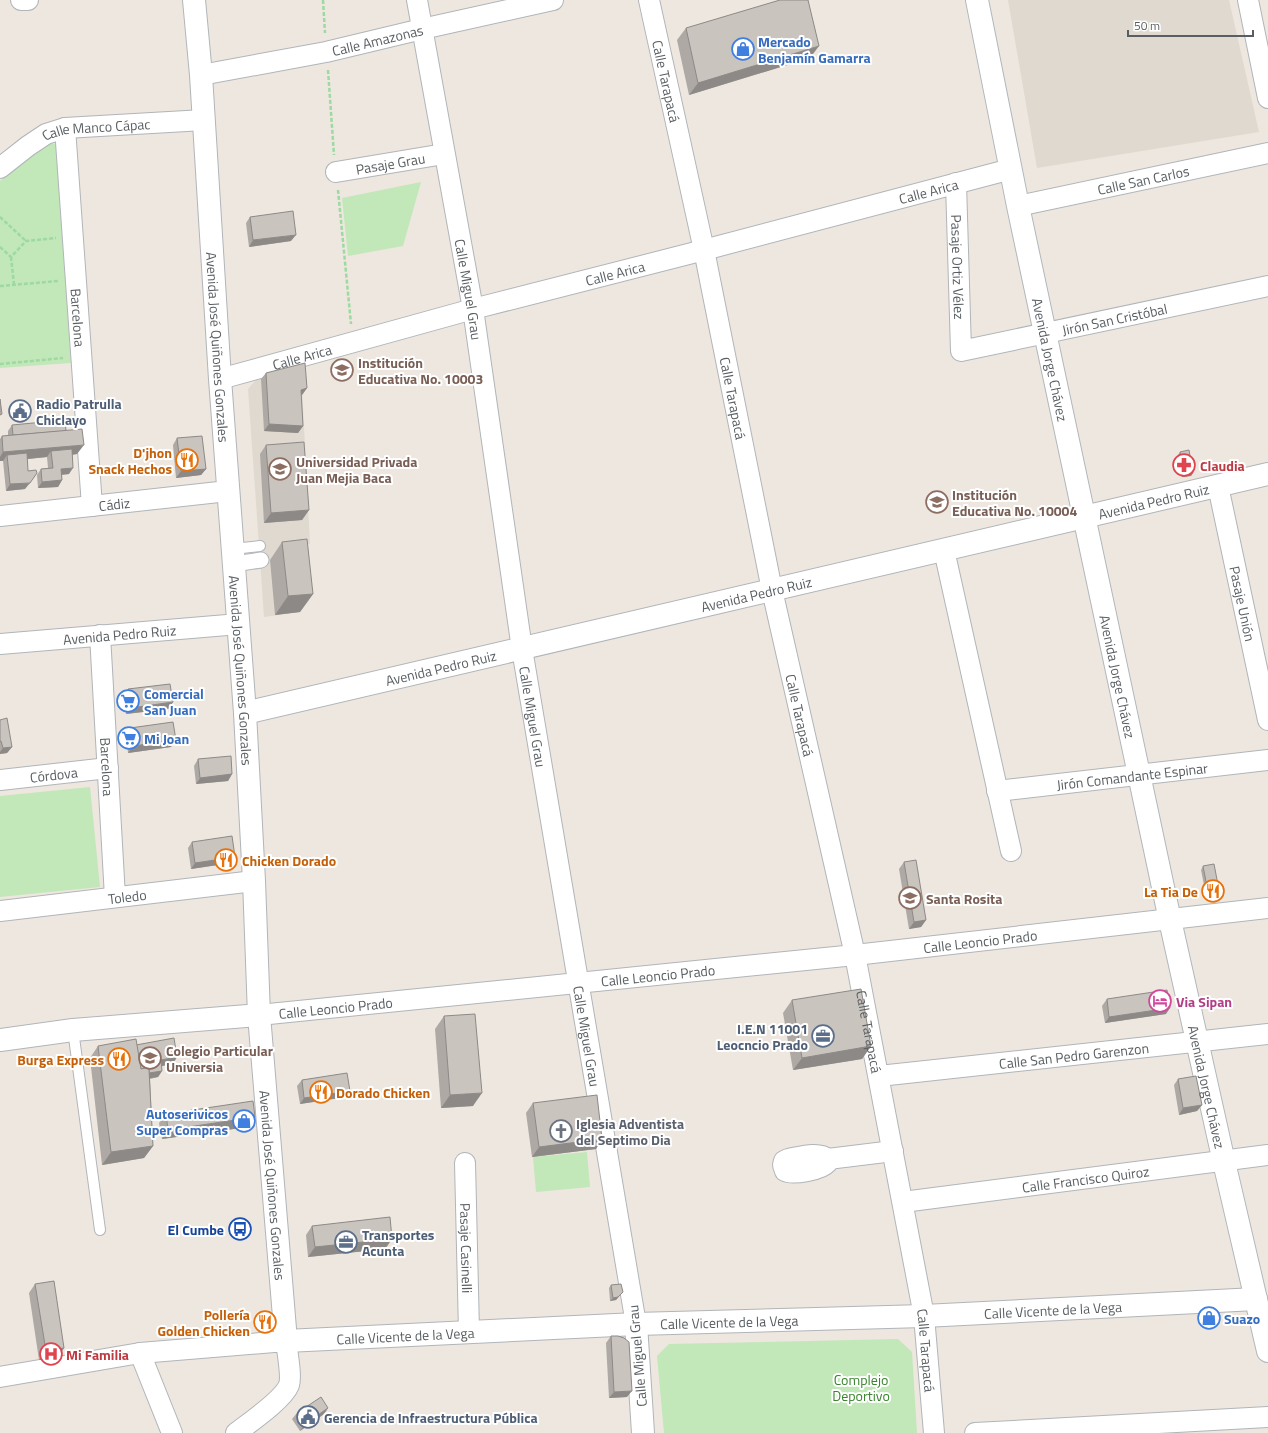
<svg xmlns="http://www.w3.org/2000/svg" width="1268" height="1433" viewBox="0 0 1268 1433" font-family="'Titillium Web',sans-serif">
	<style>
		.education { fill: #dfd9d0 }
		.green { fill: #c2e7b9 }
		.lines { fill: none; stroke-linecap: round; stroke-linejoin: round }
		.service-casing { stroke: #b1b5b9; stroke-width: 12 }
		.pedestrian-casing { stroke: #b1b5b9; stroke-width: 17 }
		.minor-casing { stroke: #b1b5b9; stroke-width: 22 }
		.tertiary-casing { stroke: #b1b5b9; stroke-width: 24 }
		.secondary-casing { stroke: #b1b7bc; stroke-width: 24 }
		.path { stroke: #9cdaa1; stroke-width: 2.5; stroke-dasharray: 4 2; stroke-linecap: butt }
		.service { stroke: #fff; stroke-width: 10 }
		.pedestrian { stroke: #fff; stroke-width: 15 }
		.minor { stroke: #fff; stroke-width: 20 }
		.tertiary { stroke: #fff; stroke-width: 22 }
		.secondary { stroke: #fff; stroke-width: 22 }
		.wall { fill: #aea9a4 }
		.shaded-wall { fill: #8d8986 }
		.building { fill: #cac4bf; stroke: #8d8986 }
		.labels { text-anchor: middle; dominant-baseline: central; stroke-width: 4; stroke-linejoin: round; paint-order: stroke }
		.street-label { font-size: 14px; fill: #585e62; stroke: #fff }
		.shop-label { font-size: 14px; font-weight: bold; fill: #366cbe; stroke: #fff; text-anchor: start }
		.education-label { font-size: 14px; font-weight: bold; fill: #785e54; stroke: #fff; text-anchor: start }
		.service-label { font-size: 14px; font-weight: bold; fill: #4e5e75; stroke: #fff; text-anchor: start }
		.food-label { font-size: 14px; font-weight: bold; fill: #c56008; stroke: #fff; text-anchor: end }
		.health-label { font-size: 14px; font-weight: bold; fill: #be3a42; stroke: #fff; text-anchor: start }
		.hotel-label { font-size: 14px; font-weight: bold; fill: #b23c85; stroke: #fff; text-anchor: start }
		.worship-label { font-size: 14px; font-weight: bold; fill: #5b616d; stroke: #fff; text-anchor: start }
		.transit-label { font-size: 14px; font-weight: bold; fill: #164399; stroke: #fff; text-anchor: end }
		.park-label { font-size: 14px; fill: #3a842e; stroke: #fff }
	</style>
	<rect width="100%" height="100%" fill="#ede7df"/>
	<!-- education -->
	<g class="education">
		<path d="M1008,0H1229L1259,132L1037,168Z"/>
		<path d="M301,369L310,544L298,543L294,558L300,612L264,617L248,389L256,380Z"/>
	</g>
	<!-- green -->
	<g class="green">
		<path d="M46,143L56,144L71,363L0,368V181Z"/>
		<path d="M421,182L403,246L348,256L342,198Z"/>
		<path d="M90,787L100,887L0,897V796Z"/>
		<path d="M587,1152L590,1187L536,1192L533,1157Z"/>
		<path d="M898,1339L912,1352L917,1433H664L657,1356L669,1344Z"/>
	</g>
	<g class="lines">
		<!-- service casing -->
		<g class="service-casing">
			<g id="service">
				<path d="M233,549L260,546"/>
				<path d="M73,1030L100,1230"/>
			</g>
		</g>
		<!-- pedestrian casing -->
		<g class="pedestrian-casing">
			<path id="pedestrian" d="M234,564L261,560"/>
		</g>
		<!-- minor casing -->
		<g class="minor-casing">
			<g id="minor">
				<path d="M21,0H28"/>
				<path id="s1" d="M417,0L473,309L522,649L636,1324"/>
				<path id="s2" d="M649,0L704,250L772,590L855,955L924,1316L934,1433"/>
				<path d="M1248,0L1268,98"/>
				<path id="s3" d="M201,75L326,52L422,29L553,0"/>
				<path id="s4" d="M65,128L92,506"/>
				<path id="s5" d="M0,168L28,146L46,134L65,128L204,120"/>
				<path id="s6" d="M336,172L444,154"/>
				<path id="s7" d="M956,183L961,351L1268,286"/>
				<path id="s8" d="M1018,206L1268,153"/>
				<path id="s9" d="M220,379L473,309L704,250L1011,169"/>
				<path id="s10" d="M1218,486L1268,720"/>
				<path id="s11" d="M0,516L228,491"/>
				<path d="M944,550L1011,851"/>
				<path id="s12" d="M100,635L115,897"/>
				<path id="s13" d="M0,644L239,624"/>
				<path id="s14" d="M0,780L108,768"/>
				<path id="s15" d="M997,791L1268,760"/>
				<path id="s16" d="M0,911L254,881"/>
				<path id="s17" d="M259,1015L855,955L1268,908"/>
				<path id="s18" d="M879,1076L1268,1034"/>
				<path d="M828,1159L827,1163C821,1170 793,1175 785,1171L783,1165L784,1161L788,1159C800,1157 818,1151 828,1159L893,1151"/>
				<path id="s19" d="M465,1163L469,1332"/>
				<path id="s20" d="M903,1202L1268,1155"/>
				<path d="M140,1353L172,1433"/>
				<path d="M0,1377L140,1353L286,1341C287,1351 292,1376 289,1385C283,1400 249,1423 236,1433"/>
				<path d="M975,1433L1268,1417"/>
			</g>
		</g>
		<!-- tertiary casing -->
		<g class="tertiary-casing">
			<g id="tertiary">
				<path id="s21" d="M194,0L201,75L220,379L245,713L254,881L259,1015L286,1341L636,1324L924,1316L1256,1299"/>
				<path id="s22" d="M245,713L1268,474"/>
				<path d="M0,1040L73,1030L259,1015"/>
				<path d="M636,1324L643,1433"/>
			</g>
		</g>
		<!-- secondary casing -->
		<g class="secondary-casing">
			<g id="secondary">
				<path id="s23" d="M977,0L1018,206L1170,920L1224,1162L1268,1351"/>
			</g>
		</g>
		<!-- path -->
		<g class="path">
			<path d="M323,0L325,33"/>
			<path d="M328,70L334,155"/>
			<path d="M338,190L351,324"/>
			<path d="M0,217L26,241"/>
			<path d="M0,247L11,257L26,241L56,238"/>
			<path d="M11,257L14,285"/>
			<path d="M0,286L58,281"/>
			<path d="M0,364L63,358"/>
		</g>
		<!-- service -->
		<use href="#service" class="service"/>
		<!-- pedestrian -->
		<use href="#pedestrian" class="pedestrian"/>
		<!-- minor -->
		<use href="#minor" class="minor"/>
		<!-- tertiary -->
		<use href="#tertiary" class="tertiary"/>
		<!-- secondary -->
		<use href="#secondary" class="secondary"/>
	</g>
	<!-- wall -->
	<g class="wall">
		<path d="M686,28L810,58L689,95L677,40Z"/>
		<path d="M250,217L291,241L249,247L246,223Z"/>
		<path d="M266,373L307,388L302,395H301L303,426L298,433L264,431L261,379Z"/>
		<path d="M12,425L66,431L77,454L72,455L69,474L62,475V480L58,487L38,488L37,475L41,469L48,468L47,457L27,459L25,489L6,491L3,461H0V439L2,436H8V431Z"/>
		<path d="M177,438L206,469L201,475L176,478L173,445Z"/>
		<path d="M266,445L309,510L302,520L264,523L260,454Z"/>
		<path d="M1180,452L1193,473L1191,476L1182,477L1178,455Z"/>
		<path d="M282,542L313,594L300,612L275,615L270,560Z"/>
		<path d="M128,689L173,702L168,709L126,714L124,695Z"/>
		<path d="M0,720L12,747L7,753L0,754Z"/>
		<path d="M130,728L171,747L128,753L126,734Z"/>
		<path d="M198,759L232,774L228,781L196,784L194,766Z"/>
		<path d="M192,842L235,857L231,863L191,869L188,848Z"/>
		<path d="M904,862L926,920L921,927L909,929L899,869Z"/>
		<path d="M1203,866L1217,894L1206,895L1201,870Z"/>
		<path d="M1107,999L1166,1014L1105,1023L1102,1006Z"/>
		<path d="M792,1000L871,1046L862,1059L793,1070L783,1013Z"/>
		<path d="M444,1016L473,1106L441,1108L435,1029Z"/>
		<path d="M136,1045L173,1064L162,1066V1071L158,1077L150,1079L153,1146L144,1158L102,1165L90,1058L98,1046Z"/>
		<path d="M1178,1079L1202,1105L1197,1111L1179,1115L1174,1085Z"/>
		<path d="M302,1080L346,1097L300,1104L297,1086Z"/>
		<path d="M533,1103L602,1139L596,1149L532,1157L526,1113Z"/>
		<path d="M166,1114L248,1127L162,1139L159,1123Z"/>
		<path d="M312,1226L392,1239L385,1249L308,1257L306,1235Z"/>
		<path d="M35,1284L64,1348L58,1357L39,1360L29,1293Z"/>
		<path d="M611,1285L620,1295L616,1300L610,1301L609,1288Z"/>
		<path d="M611,1336L627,1397L609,1398L606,1343Z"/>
		<path d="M328,1408L324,1414L300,1431L292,1419L297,1413Z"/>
	</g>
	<!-- shaded-wall -->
	<g class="shaded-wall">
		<path d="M819,46L810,58L689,95L698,83Z"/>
		<path d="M296,235L291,241L249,247L253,240Z"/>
		<path d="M307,388L302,395L296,396L301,390Z"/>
		<path d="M269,424L303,426L298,433L264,431Z"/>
		<path d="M84,445L77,454L52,457L51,451L47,457L8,461L7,455L3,461H0V457L3,452Z"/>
		<path d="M73,468L69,474L57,475L61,469Z"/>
		<path d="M206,469L201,475L176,478L181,471Z"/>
		<path d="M1193,473L1191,476L1182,477L1184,474Z"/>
		<path d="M62,480L58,487L38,488L42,482Z"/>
		<path d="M30,483L25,489L6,491L10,484Z"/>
		<path d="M309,510L302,520L264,523L271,513Z"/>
		<path d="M313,594L300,612L275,615L288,596Z"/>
		<path d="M173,702L168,709L126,714L131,708Z"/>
		<path d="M176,740L171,747L128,753L133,746Z"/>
		<path d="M12,747L7,753L0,754V752L3,748Z"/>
		<path d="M232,774L228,781L196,784L200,778Z"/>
		<path d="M235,857L231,863L191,869L195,863Z"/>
		<path d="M1219,890L1217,894L1206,895L1208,892Z"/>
		<path d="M926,920L921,927L909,929L914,922Z"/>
		<path d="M1170,1008L1166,1014L1105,1023L1109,1017Z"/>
		<path d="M871,1046L862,1059L793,1070L802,1058Z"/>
		<path d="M177,1057L173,1064L156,1067L161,1060Z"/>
		<path d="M162,1071L158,1077L132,1081L136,1075Z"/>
		<path d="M350,1091L346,1097L300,1104L304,1098Z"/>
		<path d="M482,1093L473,1106L441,1108L450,1095Z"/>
		<path d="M1202,1105L1197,1111L1179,1115L1183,1108Z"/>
		<path d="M255,1117L248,1127L162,1139L168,1130Z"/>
		<path d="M602,1139L596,1149L532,1157L539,1147Z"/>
		<path d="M153,1146L144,1158L102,1165L111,1152Z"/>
		<path d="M392,1239L385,1249L308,1257L315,1247Z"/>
		<path d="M623,1292L616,1300L610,1301L613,1298Z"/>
		<path d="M64,1348L58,1357L39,1360L46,1351Z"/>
		<path d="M632,1391L627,1397L609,1398L614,1392Z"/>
		<path d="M328,1408L324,1414L300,1431L305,1424Z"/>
	</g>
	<!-- building -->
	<g class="building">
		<path d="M780,0H808L819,46L698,83L686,28Z"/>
		<path d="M293,211L296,235L253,240L250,217Z"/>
		<path d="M305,363L307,388L301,390L303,426L269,424L266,373Z"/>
		<path d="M0,399L2,414L0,415Z"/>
		<path d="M65,420L66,431L13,435L12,425Z"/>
		<path d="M82,429L84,445L3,452L2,436Z"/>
		<path d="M202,436L206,469L181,471L177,438Z"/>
		<path d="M304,442L309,510L271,513L266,445Z"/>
		<path d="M72,449L73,468L61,469L62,480L42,482L41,469L53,468L51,451Z"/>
		<path d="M1189,450L1193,473L1184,474L1180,452Z"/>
		<path d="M27,453L28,471L36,470L37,473L30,483L10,484L7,455Z"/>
		<path d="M307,539L313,594L288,596L282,542Z"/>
		<path d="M170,684L173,702L131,708L128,689Z"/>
		<path d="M7,718L12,747L3,748L1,741H0V720Z"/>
		<path d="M173,722L176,740L133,746L130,728Z"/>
		<path d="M231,756L232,774L200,778L198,759Z"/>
		<path d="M232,836L235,857L195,863L192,842Z"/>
		<path d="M916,860L926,920L914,922L904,862Z"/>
		<path d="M1214,864L1219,890L1208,892L1203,866Z"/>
		<path d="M861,989L871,1046L802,1058L792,1000Z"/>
		<path d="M1167,990L1170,1008L1109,1017L1107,999Z"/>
		<path d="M475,1014L482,1093L450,1095L444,1016Z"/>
		<path d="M174,1038L177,1057L161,1060L162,1071L149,1073V1067L141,1069L136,1045Z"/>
		<path d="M136,1039L141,1069L149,1067V1070L153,1146L111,1152L98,1046Z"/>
		<path d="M347,1073L350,1091L304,1098L302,1080Z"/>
		<path d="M1196,1076L1202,1105L1183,1108L1178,1079Z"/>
		<path d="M597,1095L602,1139L539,1147L533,1103Z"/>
		<path d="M253,1101L255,1117L168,1130L166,1114Z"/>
		<path d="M390,1217L392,1239L315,1247L312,1226Z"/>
		<path d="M54,1281L64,1348L46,1351L35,1284Z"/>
		<path d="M621,1284L623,1292L618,1297L613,1298L611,1285Z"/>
		<path d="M611,1336H618L624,1338L629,1342L632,1391L614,1392Z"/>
		<path d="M321,1397L328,1408L305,1424L297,1413Z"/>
	</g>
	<!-- icons -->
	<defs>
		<g id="shop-ring" transform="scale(1.15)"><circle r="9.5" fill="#fff" stroke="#3f7fe0" stroke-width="1.5"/><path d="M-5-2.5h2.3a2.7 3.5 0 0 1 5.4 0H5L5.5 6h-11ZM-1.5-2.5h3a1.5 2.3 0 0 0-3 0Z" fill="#3f7fe0"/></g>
		<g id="school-ring" transform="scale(1.15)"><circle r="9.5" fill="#fff" stroke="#8d6e63" stroke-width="1.5"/><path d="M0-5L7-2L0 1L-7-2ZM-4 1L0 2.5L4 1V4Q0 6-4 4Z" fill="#8d6e63"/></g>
		<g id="civic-ring" transform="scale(1.15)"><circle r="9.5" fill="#fff" stroke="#5c6f8a" stroke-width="1.5"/><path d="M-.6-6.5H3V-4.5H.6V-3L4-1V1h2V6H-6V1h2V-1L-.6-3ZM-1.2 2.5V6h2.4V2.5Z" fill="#5c6f8a"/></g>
		<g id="restaurant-ring" transform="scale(1.15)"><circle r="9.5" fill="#fff" stroke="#e8710a" stroke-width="1.5"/><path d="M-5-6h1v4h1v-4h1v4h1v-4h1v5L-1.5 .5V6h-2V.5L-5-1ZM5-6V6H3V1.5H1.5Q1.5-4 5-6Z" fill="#e8710a"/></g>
		<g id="pharmacy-ring" transform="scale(1.15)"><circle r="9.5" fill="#fff" stroke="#e0444e" stroke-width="1.5"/><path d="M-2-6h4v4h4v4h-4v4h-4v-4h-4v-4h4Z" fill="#e0444e"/></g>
		<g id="university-ring" transform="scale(1.15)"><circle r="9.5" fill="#fff" stroke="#8d6e63" stroke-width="1.5"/><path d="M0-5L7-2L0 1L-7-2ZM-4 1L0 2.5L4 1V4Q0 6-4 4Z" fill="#8d6e63"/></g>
		<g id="supermarket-ring" transform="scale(1.15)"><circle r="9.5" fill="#fff" stroke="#3f7fe0" stroke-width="1.5"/><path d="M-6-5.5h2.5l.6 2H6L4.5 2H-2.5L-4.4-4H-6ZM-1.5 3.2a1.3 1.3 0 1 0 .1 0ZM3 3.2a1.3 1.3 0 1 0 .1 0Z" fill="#3f7fe0"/></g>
		<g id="hotel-ring" transform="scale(1.15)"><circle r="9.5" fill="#fff" stroke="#d1479c" stroke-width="1.5"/><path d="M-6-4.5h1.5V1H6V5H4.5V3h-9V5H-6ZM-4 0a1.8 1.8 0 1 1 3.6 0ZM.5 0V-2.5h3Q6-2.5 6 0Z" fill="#d1479c"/></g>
		<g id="office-ring" transform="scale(1.15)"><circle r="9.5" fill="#fff" stroke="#5c6f8a" stroke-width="1.5"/><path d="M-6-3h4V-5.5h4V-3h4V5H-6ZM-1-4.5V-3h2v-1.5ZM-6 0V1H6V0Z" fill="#5c6f8a"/></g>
		<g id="church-ring" transform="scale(1.15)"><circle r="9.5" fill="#fff" stroke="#6b7280" stroke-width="1.5"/><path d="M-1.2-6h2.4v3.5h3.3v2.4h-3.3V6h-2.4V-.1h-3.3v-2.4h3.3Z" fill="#6b7280"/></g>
		<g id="bus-ring" transform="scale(1.15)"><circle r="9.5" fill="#fff" stroke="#1a4fb4" stroke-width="1.5"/><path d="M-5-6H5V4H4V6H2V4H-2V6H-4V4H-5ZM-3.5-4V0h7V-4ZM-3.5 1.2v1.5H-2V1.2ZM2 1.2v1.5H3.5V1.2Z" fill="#1a4fb4"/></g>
		<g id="hospital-ring" transform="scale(1.15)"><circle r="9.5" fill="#fff" stroke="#e0444e" stroke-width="1.5"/><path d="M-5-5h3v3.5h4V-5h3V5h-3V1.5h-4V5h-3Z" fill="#e0444e"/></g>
	</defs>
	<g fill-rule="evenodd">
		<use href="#shop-ring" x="743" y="49"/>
		<use href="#school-ring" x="342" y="370"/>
		<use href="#civic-ring" x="20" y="411"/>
		<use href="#restaurant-ring" x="187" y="460"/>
		<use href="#pharmacy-ring" x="1184" y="465"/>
		<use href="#university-ring" x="280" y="469"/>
		<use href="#school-ring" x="937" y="502"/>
		<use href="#supermarket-ring" x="128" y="701"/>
		<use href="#supermarket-ring" x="129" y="738"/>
		<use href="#restaurant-ring" x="226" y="860"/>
		<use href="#restaurant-ring" x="1213" y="891"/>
		<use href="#school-ring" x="910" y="898"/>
		<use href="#hotel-ring" x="1160" y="1001"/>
		<use href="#office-ring" x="823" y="1036"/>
		<use href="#university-ring" x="150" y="1058"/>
		<use href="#restaurant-ring" x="119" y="1059"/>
		<use href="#restaurant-ring" x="321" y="1092"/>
		<use href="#shop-ring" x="244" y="1121"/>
		<use href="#church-ring" x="561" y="1131"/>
		<use href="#bus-ring" x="240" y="1229"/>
		<use href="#office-ring" x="346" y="1242"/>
		<use href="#shop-ring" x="1209" y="1318"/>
		<use href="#restaurant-ring" x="265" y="1322"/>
		<use href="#hospital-ring" x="51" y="1354"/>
		<use href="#civic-ring" x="308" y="1417"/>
	</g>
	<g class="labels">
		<!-- street labels -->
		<g class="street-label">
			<text stroke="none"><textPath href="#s3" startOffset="180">Calle Amazonas</textPath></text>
			<text stroke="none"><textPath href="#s2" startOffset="83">Calle Tarapacá</textPath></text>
			<text stroke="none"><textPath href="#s5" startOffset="108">Calle Manco Cápac</textPath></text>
			<text stroke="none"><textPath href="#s6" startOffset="55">Pasaje Grau</textPath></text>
			<text stroke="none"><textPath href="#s8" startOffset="128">Calle San Carlos</textPath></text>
			<text stroke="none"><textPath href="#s9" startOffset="733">Calle Arica</textPath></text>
			<text stroke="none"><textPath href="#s7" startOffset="84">Pasaje Ortiz Vélez</textPath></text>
			<text stroke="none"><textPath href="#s9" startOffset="409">Calle Arica</textPath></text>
			<text stroke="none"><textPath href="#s1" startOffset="294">Calle Miguel Grau</textPath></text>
			<text stroke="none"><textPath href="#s4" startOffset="190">Barcelona</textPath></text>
			<text stroke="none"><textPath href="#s7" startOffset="325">Jirón San Cristóbal</textPath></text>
			<text stroke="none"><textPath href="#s21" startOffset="348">Avenida José Quiñones Gonzales</textPath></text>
			<text stroke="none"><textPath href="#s9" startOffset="85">Calle Arica</textPath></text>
			<text stroke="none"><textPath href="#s23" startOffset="367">Avenida Jorge Chávez</textPath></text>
			<text stroke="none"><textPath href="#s2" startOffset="407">Calle Tarapacá</textPath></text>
			<text stroke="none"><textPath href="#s22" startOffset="933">Avenida Pedro Ruiz</textPath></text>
			<text stroke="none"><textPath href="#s11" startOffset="115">Cádiz</textPath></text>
			<text stroke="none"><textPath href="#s22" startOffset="525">Avenida Pedro Ruiz</textPath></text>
			<text stroke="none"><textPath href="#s10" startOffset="120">Pasaje Unión</textPath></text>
			<text stroke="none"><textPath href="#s13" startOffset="120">Avenida Pedro Ruiz</textPath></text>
			<text stroke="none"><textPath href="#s22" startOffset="201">Avenida Pedro Ruiz</textPath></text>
			<text stroke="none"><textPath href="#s21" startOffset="672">Avenida José Quiñones Gonzales</textPath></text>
			<text stroke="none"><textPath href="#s23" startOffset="691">Avenida Jorge Chávez</textPath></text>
			<text stroke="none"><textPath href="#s2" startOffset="731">Calle Tarapacá</textPath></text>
			<text stroke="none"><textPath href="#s1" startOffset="726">Calle Miguel Grau</textPath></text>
			<text stroke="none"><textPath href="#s12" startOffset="132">Barcelona</textPath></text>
			<text stroke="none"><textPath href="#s14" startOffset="54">Córdova</textPath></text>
			<text stroke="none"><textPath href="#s15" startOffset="136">Jirón Comandante Espinar</textPath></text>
			<text stroke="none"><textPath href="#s16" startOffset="128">Toledo</textPath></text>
			<text stroke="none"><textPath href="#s17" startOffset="725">Calle Leoncio Prado</textPath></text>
			<text stroke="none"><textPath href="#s17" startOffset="401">Calle Leoncio Prado</textPath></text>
			<text stroke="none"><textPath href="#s17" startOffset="77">Calle Leoncio Prado</textPath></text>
			<text stroke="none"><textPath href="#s2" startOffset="1055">Calle Tarapacá</textPath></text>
			<text stroke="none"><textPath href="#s1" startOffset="1050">Calle Miguel Grau</textPath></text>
			<text stroke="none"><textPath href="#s18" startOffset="196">Calle San Pedro Garenzon</textPath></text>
			<text stroke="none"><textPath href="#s23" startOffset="1111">Avenida Jorge Chávez</textPath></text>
			<text stroke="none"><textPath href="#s20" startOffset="184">Calle Francisco Quiroz</textPath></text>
			<text stroke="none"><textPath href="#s21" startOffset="1188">Avenida José Quiñones Gonzales</textPath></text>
			<text stroke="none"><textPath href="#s19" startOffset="85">Pasaje Casinelli</textPath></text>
			<text stroke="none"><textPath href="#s21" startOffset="2112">Calle Vicente de la Vega</textPath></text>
			<text stroke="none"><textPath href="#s21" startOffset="1788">Calle Vicente de la Vega</textPath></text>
			<text stroke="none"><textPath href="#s21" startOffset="1464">Calle Vicente de la Vega</textPath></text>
			<text stroke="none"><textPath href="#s2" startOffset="1379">Calle Tarapacá</textPath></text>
			<text transform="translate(637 1356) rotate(-95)">Calle Miguel Grau</text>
		</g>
		<!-- shop labels -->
		<g class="shop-label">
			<text x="758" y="41">Mercado<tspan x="758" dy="16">Benjamín Gamarra</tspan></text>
			<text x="144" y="693">Comercial<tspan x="144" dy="16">San Juan</tspan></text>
			<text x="144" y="738">Mi Joan</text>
			<text x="228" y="1113" text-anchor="end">Autoserivicos<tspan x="228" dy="16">Super Compras</tspan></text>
			<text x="1224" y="1318">Suazo</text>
		</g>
		<!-- education labels -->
		<g class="education-label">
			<text x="358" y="362">Institución<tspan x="358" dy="16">Educativa No. 10003</tspan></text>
			<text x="296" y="461">Universidad Privada<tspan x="296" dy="16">Juan Mejia Baca</tspan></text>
			<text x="952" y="494">Institución<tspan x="952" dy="16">Educativa No. 10004</tspan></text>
			<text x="926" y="898">Santa Rosita</text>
			<text x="166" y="1050">Colegio Particular<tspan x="166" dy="16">Universia</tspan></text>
		</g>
		<!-- service labels -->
		<g class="service-label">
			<text x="36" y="403">Radio Patrulla<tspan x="36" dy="16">Chiclayo</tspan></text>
			<text x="808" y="1028" text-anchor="end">I.E.N 11001<tspan x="808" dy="16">Leocncio Prado</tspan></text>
			<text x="362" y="1234">Transportes<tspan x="362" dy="16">Acunta</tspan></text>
			<text x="324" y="1417">Gerencia de Infraestructura Pública</text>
		</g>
		<!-- food labels -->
		<g class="food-label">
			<text x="172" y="452">D'jhon<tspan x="172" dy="16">Snack Hechos</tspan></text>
			<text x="242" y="860" text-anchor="start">Chicken Dorado</text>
			<text x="1198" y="891">La Tia De</text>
			<text x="104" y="1059">Burga Express</text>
			<text x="336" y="1092" text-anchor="start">Dorado Chicken</text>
			<text x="250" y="1314">Pollería<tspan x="250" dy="16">Golden Chicken</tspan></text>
		</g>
		<!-- health labels -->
		<g class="health-label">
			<text x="1200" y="465">Claudia</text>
			<text x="66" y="1354">Mi Familia</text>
		</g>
		<!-- hotel labels -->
		<g class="hotel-label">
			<text x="1176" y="1001">Via Sipan</text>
		</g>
		<!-- worship labels -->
		<g class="worship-label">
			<text x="576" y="1123">Iglesia Adventista<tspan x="576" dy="16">del Septimo Dia</tspan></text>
		</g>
		<!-- transit labels -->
		<g class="transit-label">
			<text x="224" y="1229">El Cumbe</text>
		</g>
		<!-- park labels -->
		<g class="park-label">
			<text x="861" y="1379">Complejo<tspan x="861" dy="16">Deportivo</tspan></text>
		</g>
	</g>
	<!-- scale -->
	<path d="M1128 30v6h125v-6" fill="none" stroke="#585e62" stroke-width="2"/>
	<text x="1134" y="30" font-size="12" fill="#585e62" stroke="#ffffff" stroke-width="3" paint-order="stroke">50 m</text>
</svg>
